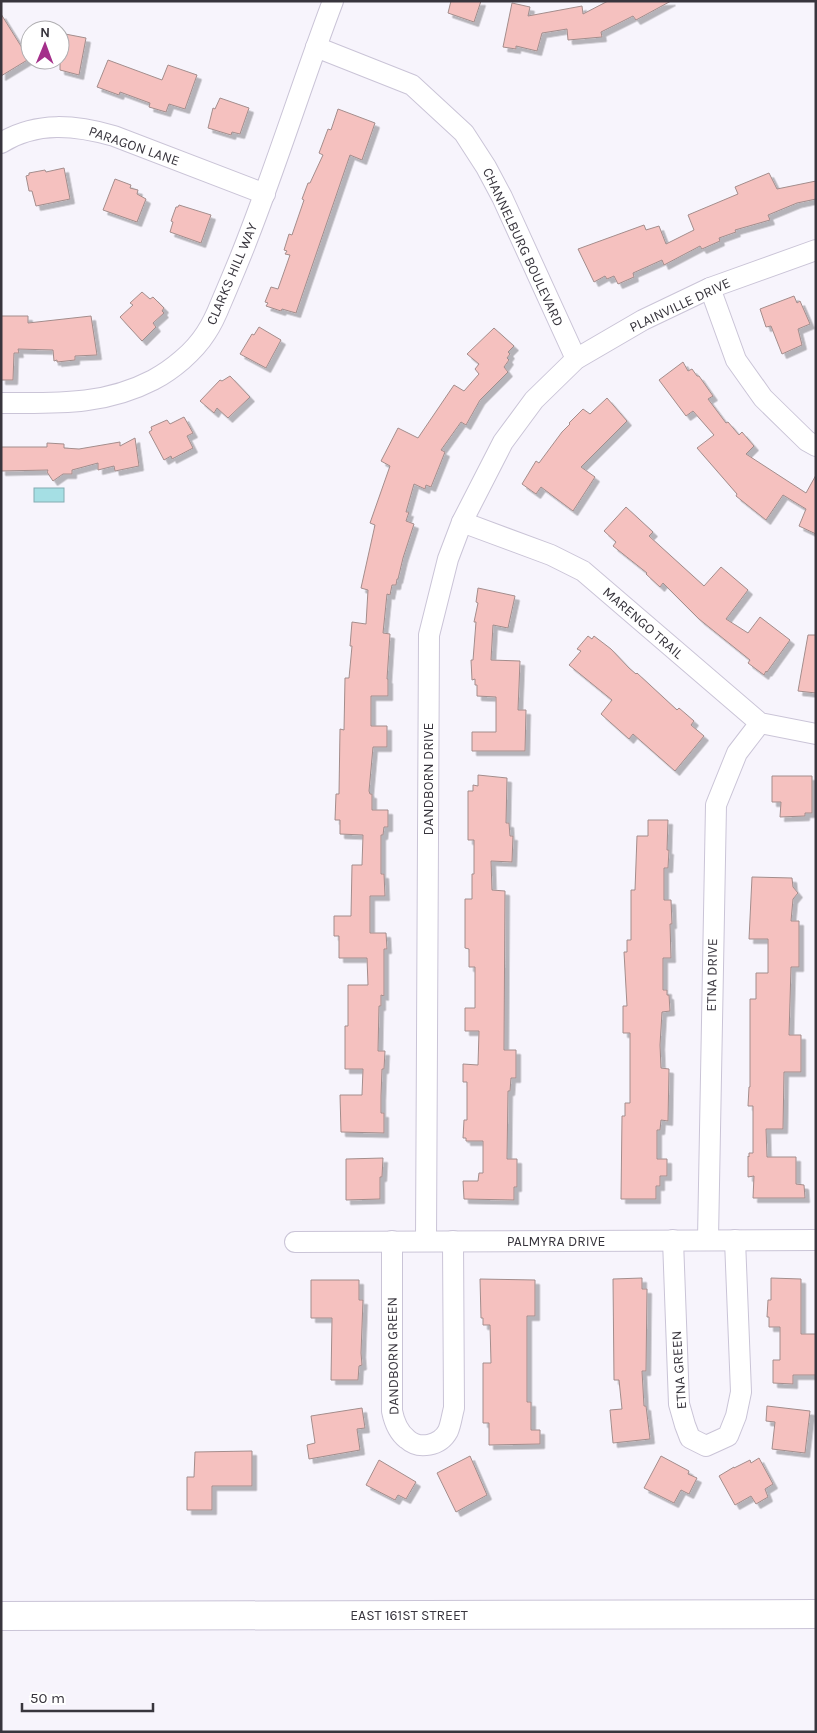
<svg xmlns="http://www.w3.org/2000/svg" width="817" height="1733" viewBox="0 0 817 1733" font-family="Karla,sans-serif">
	<style>
		.water { fill: #a5dfe4; stroke: #84acb2 }
		.building { fill: #f5c1bf; stroke: #a38d8c; filter: url(#shadow) }
		.lines { fill: none; stroke-linecap: round; stroke-linejoin: round }
		.street-casing { stroke: #cac4d7; stroke-width: 22 }
		.secondary-casing { stroke: #cac4d7; stroke-width: 30 }
		.street { stroke: #fff; stroke-width: 20 }
		.secondary { stroke: #fff; stroke-width: 28 }
		.labels { text-anchor: middle; dominant-baseline: central; stroke-width: 4; stroke-linejoin: round; paint-order: stroke }
		.street-label { font-size: 14px; fill: #38353d; stroke: #fff }
	</style>
	<defs>
		<filter id="shadow"><feDropShadow dx="4.5" dy="4.5" stdDeviation="0" flood-color="#0004"/></filter>
	</defs>
	<rect width="100%" height="100%" fill="#f7f4fc"/>
	<!-- water -->
	<rect class="water" x="34" y="488" width="30" height="14"/>
	<!-- building -->
	<g class="building">
		<path d="M451,1H481L474,22L448,13Z"/>
		<path d="M608,1H671L636,20L633,16L601,32L602,37L568,40L567,29L542,33L537,51L516,46V49L503,47L512,3L530,7L528,16L582,6L583,14Z"/>
		<path d="M1,14L29,59L1,76Z"/>
		<path d="M60,33L86,38L79,75L60,70Z"/>
		<path d="M108,60L162,80L168,65L197,75L185,109L169,104L166,112L149,107L150,103L120,92L119,95L97,87Z"/>
		<path d="M220,98L249,108L240,134L232,132L231,135L208,128L213,108L215,109Z"/>
		<path d="M338,109L375,123L362,160L350,155L296,313L282,309L281,311L266,306L268,303L265,302L271,287L278,289L290,255L285,254L287,251L284,250L289,234L292,235L304,200L302,199L308,183H310L323,155L319,153L328,129L331,130Z"/>
		<path d="M64,168L70,199L36,206L32,191H29L26,176L29,175V173L45,170L46,172Z"/>
		<path d="M769,173L777,189L816,181V199L797,203L768,215L770,220L735,230L736,232L719,238L720,241L702,249L700,246L664,265L662,260L633,273L634,277L618,284L614,276L607,279L605,276L594,282L578,249L644,225L646,230L659,226L666,244L694,230L688,215L738,194L735,187Z"/>
		<path d="M115,179L131,185L130,188L138,190L137,194L146,199L137,222L103,210Z"/>
		<path d="M179,205L211,215L201,243L170,232L173,222L171,221L176,207H178Z"/>
		<path d="M142,292L150,299L153,297L164,308L162,311L164,313L153,323L156,327L142,341L120,317L133,305L130,303Z"/>
		<path d="M794,296L797,303L800,301L810,324L798,329L802,345L782,354L771,326L766,327L760,309Z"/>
		<path d="M1,316H28V323L91,316L97,355L75,356V360L57,362V360L54,361L53,350L18,349L19,353H14L13,380H1Z"/>
		<path d="M259,327L281,340L266,368L240,354L252,334L254,335Z"/>
		<path d="M494,328L514,346L508,352L510,354L507,358L509,360L504,367L508,372L480,400L466,425L461,422L441,450L445,452L431,487L426,485L425,489L414,484L406,512H409L406,521L414,524L403,558L398,579H397L396,585H392L390,595L387,594L383,633L390,634L387,679H388V696H371V726H387V747H373L369,791L370,794H372V810H388V827H384L383,835H381V874H384L385,896H370V933H386L387,949H384V996L381,995V1006H379L378,1051H385L384,1069H382L381,1096V1113H384V1133L341,1132L340,1095H362L363,1069H345V1026H348V985H368L367,958H339V936H334V916H351L352,865H362L363,835L340,834V820H335L336,794H339L340,729L344,730L345,678H349L352,646H350L352,622L366,624L368,590L361,588L375,525L370,523L390,466L381,461L398,428L418,438L454,385L464,391L479,374L475,369L479,364L467,354Z"/>
		<path d="M683,362L688,371L692,369L697,376H699L713,396L708,399L726,423L728,422L739,435L742,432L754,446L746,454L806,493L816,475V534L799,526L806,509L783,495L766,520L736,496L737,494L697,448L714,435L693,411L686,416L659,380Z"/>
		<path d="M230,376L250,397L228,418L217,408L214,413L200,401L220,380L222,381Z"/>
		<path d="M607,398L627,421L581,467L595,477L573,511L541,487L536,494L522,484L536,461L539,463L562,432L570,424L569,423L583,409L590,414Z"/>
		<path d="M184,417L193,433L187,436L193,448L172,459L171,456L164,460L149,432L152,430L151,427L167,420L170,424Z"/>
		<path d="M135,438L139,466L115,471L114,466L98,470V463L72,470V474H63L53,481L47,472L48,470L1,471V447H47V443L64,444V448L79,449L120,442V446Z"/>
		<path d="M626,507L653,532L649,536L704,586L721,567L748,590L726,619L748,633L760,617L790,640L767,672L766,671L764,675L748,663L750,660L699,619L663,583L660,587L646,574L647,573L613,546L616,542L604,531Z"/>
		<path d="M478,588L515,596L508,628L493,625L491,660L520,661L518,710H526L525,751H472V732H496V697L477,696V685H475V679L472,680L471,660H473L476,622H474L478,603L476,602Z"/>
		<path d="M808,635H816V693L798,691Z"/>
		<path d="M588,636L592,639L594,636L611,649L629,668L636,674L637,673L677,710L679,708L694,721L691,725L704,736L675,771L633,734L629,739L601,714L612,700L569,665L581,651L577,649Z"/>
		<path d="M478,775L507,778L506,823H509L510,836H513L512,862L491,861L492,890L505,891L504,1050H516V1078H511L510,1091H508L507,1159H517V1187H514V1200L464,1199L463,1181H478L479,1173H483V1141H466V1138H463L464,1120H467V1082H463V1064L478,1065L479,1031H465V1008H475V967H469V949L465,948V899H472V874H474V840H468V791H473V785L478,786Z"/>
		<path d="M772,776H812V813H805V816L780,817L781,802H772Z"/>
		<path d="M648,820H668L667,850H669L668,868H664V900H671L672,924H670L671,958H663V990H667V995H669L670,1011L662,1012L660,1045L661,1068L669,1069L668,1121L661,1120L660,1130H657V1159H667V1176H660V1186H656V1199H621L622,1116H625V1103H630V1033H623V1006H627L624,952H627V940H631V890H635L637,836H648Z"/>
		<path d="M752,877L792,878L793,887L798,893L793,899L791,921H799V967H791L789,1035H801V1072H784L783,1129H766L767,1157H796V1184L804,1185L805,1198H753L754,1176L748,1177V1156L749,1157V1153H753V1106H748L749,1087H750V999H756V973H768V939H749Z"/>
		<path d="M383,1158L382,1177H380V1199L346,1200V1159Z"/>
		<path d="M642,1278V1289H647L646,1371H642L644,1406H646L650,1439L613,1443L610,1410L622,1409L619,1380H614L613,1279Z"/>
		<path d="M771,1278L801,1279V1334H816V1375H793V1384L773,1383V1360H780V1327H769V1317H767L768,1300H771Z"/>
		<path d="M480,1279L535,1280V1316H527V1402H531V1430H540V1444L489,1445V1423H483V1363H491L490,1325H483V1318H481Z"/>
		<path d="M311,1280H359V1300H363L361,1353L362,1365L359,1366L358,1380H331L332,1318H311Z"/>
		<path d="M767,1406L810,1411L805,1453L772,1449L775,1422L766,1421Z"/>
		<path d="M362,1408L365,1428L357,1429L360,1450L309,1459L307,1445L315,1443L311,1416Z"/>
		<path d="M252,1451V1486H212V1510H187V1477H194L195,1452Z"/>
		<path d="M470,1456L487,1495L456,1512L437,1473Z"/>
		<path d="M661,1456L689,1471L688,1474L697,1478L689,1494L681,1490L674,1503L644,1488Z"/>
		<path d="M759,1458L773,1484L765,1489L768,1497L756,1504L751,1496L735,1505L719,1476L734,1467V1468L750,1460L751,1463Z"/>
		<path d="M379,1460L416,1482L406,1499L398,1495L395,1500L366,1485Z"/>
	</g>
	<g class="lines">
		<!-- street casing -->
		<g class="street-casing">
			<g id="street">
				<path d="M316,47L412,85L464,133L486,167L502,197L576,359"/>
				<path d="M1,143C37,121 75,125 114,136L265,194"/>
				<path d="M710,288L736,360L763,398L807,441L816,446"/>
				<path d="M1,403C55,403 103,406 153,380C172,370 194,352 206,333C212,324 217,313 221,303C230,282 239,261 247,240C278,161 303,80 333,1"/>
				<path d="M462,522L551,555L583,571L760,723L816,734"/>
				<path d="M708,1239L716,805L737,753L760,723"/>
				<path d="M673,1240L679,1404L685,1425L690,1438L706,1446L728,1436L736,1416L741,1392L735,1240"/>
				<path d="M392,1241V1411C394,1421 398,1432 407,1439C419,1450 440,1446 448,1431C451,1424 452,1415 454,1408L453,1241"/>
				<path d="M426,1241L429,635L448,559L462,522L503,442L534,400L576,359L643,320L710,288L816,250"/>
				<path d="M295,1242L816,1240"/>
			</g>
		</g>
		<!-- secondary casing -->
		<g class="secondary-casing">
			<path id="secondary" d="M1,1616L816,1614"/>
		</g>
		<!-- street -->
		<use href="#street" class="street"/>
		<!-- secondary -->
		<use href="#secondary" class="secondary"/>
	</g>
	<g class="labels">
		<!-- street labels -->
		<g class="street-label">
			<text transform="translate(134 146) rotate(19)">PARAGON LANE</text>
			<text transform="translate(523 247) rotate(65)">CHANNELBURG BOULEVARD</text>
			<text transform="translate(232 274) rotate(-67)">CLARKS HILL WAY</text>
			<text transform="translate(680 305) rotate(-25)">PLAINVILLE DRIVE</text>
			<text transform="translate(643 623) rotate(41)">MARENGO TRAIL</text>
			<text transform="translate(428 779) rotate(-90)">DANDBORN DRIVE</text>
			<text transform="translate(712 975) rotate(-89)">ETNA DRIVE</text>
			<text x="556" y="1241">PALMYRA DRIVE</text>
			<text transform="translate(393 1356) rotate(-91)">DANDBORN GREEN</text>
			<text transform="translate(679 1370) rotate(-94)">ETNA GREEN</text>
			<text x="409" y="1615">EAST 161ST STREET</text>
		</g>
	</g>
	<!-- border -->
	<rect width="817" height="1733" fill="none" stroke="#38353d" stroke-width="5"/>
	<!-- north arrow -->
	<g transform="translate(45 45) rotate(1)"><circle r="24" fill="#ffffff" stroke="#afaeb1"/>
	<path d="M0-4L9 19L0 12L-9 19Z" fill="#a42f8a"/>
	<text y="-8" font-size="14" font-weight="bold" text-anchor="middle" fill="#38353d">N</text>
	</g>
	<!-- scale -->
	<path d="M22 1703v8h131v-8" fill="none" stroke="#38353d" stroke-width="2.5"/>
	<text x="30" y="1703" font-size="15" fill="#38353d" stroke="#ffffff" stroke-width="4" paint-order="stroke">50 m</text>
</svg>
